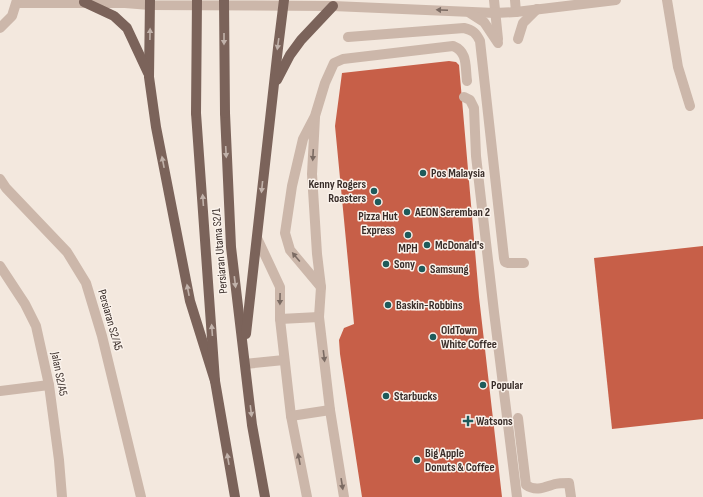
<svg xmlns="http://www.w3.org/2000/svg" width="703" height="497" viewBox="0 0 703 497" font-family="'Sofia Sans Condensed',sans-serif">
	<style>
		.building { fill: #c75f48 }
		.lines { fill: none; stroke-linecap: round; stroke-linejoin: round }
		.minor { stroke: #ccb7aa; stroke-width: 10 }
		.major { stroke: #7b635a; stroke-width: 10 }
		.major-bridge { stroke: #7b635a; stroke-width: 10 }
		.oneway { fill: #7b6b63 }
		.oneway2 { fill: #c1b2aa }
		.poi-dot { fill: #1e5b5b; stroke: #faf2eb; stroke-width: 1.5 }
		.labels { text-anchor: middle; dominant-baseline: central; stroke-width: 3; stroke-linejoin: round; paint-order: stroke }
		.poi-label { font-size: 12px; font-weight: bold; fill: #392d29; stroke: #faf2eb; text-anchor: start }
		.street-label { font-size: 12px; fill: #392d29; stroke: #faf2eb }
	</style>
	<rect width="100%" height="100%" fill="#f3e8de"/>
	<!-- building -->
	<g class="building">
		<path d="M449,61L456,62L459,65L479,297L502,497H362L340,354L339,340L344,328L354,324L335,126L342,73Z"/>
		<path d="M703,246V419L612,429L594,258Z"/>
	</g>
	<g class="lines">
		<!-- minor -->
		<g class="minor">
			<path d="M494,0L498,39"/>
			<path d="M515,0L516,12"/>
			<path d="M667,0L678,67L690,106"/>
			<path d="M17,3H125L150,5L333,6L495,13L516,12L616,0"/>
			<path d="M470,13L484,22L498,43"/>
			<path d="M0,28L12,16L17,0"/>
			<path d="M348,37L464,28C473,30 476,33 480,41L504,258L505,262L508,263H524"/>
			<path d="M518,39L523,23L537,9"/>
			<path d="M464,97L470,100L474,108L476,156L494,312L517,497"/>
			<path d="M315,117L312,174L317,254L321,287L319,317L330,410L344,497"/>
			<path d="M0,179L6,188L67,252L86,283L102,336L141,497"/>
			<path d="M257,238L280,287V319L291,416L307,497"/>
			<path d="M0,266L25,304L36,326L49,385L59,460L62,497"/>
			<path d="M321,287L290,250L285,233L292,186L303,139L315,116L325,83L334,63L343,59L453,46C468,52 465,66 467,81"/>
			<path d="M280,319L319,317"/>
			<path d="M245,364L284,360"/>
			<path d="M0,391L49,385"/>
			<path d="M291,416L330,410"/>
			<path d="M518,418L526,485C536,492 545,487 555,484C559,483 564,483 569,483L571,497"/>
		</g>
		<!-- major -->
		<g class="major">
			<path d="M150,0L149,77L156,127L190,301L215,381"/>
			<path d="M84,2L114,16L127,28L148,73"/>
			<path d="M277,80L290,55L301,40L333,6"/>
			<path d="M196,113L215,381L235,497"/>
			<path d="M225,113L231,247L252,425L265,497"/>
			<path d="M246,334L278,48L284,0"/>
		</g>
		<!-- major-bridge -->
		<g class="major-bridge">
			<path d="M224,0L225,113"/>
			<path d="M196,113L197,0"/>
		</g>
	</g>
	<!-- one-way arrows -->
	<defs><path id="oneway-solid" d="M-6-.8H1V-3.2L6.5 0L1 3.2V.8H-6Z"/></defs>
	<g class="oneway">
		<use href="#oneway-solid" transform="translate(442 10) rotate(-178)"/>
		<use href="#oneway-solid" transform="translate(313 155) rotate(93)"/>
		<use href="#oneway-solid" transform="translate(296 257) rotate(-130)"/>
		<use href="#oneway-solid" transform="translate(280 299) rotate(91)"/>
		<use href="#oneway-solid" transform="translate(324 356) rotate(83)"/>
		<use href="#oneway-solid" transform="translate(299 459) rotate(-101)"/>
		<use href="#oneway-solid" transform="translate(342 484) rotate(81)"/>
	</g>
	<g class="oneway2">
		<use href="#oneway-solid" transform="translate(150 34) rotate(-89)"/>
		<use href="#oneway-solid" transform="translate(224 39) rotate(90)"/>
		<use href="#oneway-solid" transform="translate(278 44) rotate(98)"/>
		<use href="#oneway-solid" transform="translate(226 152) rotate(87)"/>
		<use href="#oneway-solid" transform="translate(163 162) rotate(-101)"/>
		<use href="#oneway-solid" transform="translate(262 187) rotate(96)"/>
		<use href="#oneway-solid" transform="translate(203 200) rotate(-94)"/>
		<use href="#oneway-solid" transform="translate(235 282) rotate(83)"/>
		<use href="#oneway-solid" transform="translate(188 290) rotate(-101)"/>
		<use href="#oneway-solid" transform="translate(212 330) rotate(-94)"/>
		<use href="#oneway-solid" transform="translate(251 411) rotate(83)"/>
		<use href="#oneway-solid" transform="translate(228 459) rotate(-100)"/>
	</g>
	<!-- markers -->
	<g class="poi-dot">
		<circle cx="423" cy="173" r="4"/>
		<circle cx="374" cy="191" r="4"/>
		<circle cx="378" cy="202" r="4"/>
		<circle cx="407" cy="212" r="4"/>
		<circle cx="408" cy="235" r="4"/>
		<circle cx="427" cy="245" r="4"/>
		<circle cx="386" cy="264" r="4"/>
		<circle cx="422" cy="269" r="4"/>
		<circle cx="388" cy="305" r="4"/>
		<circle cx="433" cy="337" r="4"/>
		<circle cx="483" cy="385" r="4"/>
		<circle cx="386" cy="396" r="4"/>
		<path d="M466 415h4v4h4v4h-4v4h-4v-4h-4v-4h4z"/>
		<circle cx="417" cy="460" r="4"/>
	</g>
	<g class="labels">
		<!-- poi labels -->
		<g class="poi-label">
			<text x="431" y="173">Pos Malaysia</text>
			<text x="366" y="184" text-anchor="end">Kenny Rogers<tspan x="366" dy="14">Roasters</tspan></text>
			<text x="415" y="212">AEON Seremban 2</text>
			<text x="378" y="216" text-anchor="middle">Pizza Hut<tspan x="378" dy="14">Express</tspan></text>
			<text x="435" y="245">McDonald's</text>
			<text x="408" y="248" text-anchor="middle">MPH</text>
			<text x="394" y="264">Sony</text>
			<text x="430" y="269">Samsung</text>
			<text x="396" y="305">Baskin-Robbins</text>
			<text x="441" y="330">OldTown<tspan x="441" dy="14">White Coffee</tspan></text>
			<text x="491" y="385">Popular</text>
			<text x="394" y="396">Starbucks</text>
			<text x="476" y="421">Watsons</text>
			<text x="425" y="453">Big Apple<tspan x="425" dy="14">Donuts &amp; Coffee</tspan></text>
		</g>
		<!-- street labels -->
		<g class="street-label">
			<text transform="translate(220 251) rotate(-95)">Persiaran Utama S2/1</text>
			<text transform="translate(110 320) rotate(74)">Persiaran S2/A5</text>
			<text transform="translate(59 374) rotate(79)">Jalan S2/A5</text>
		</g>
	</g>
</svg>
